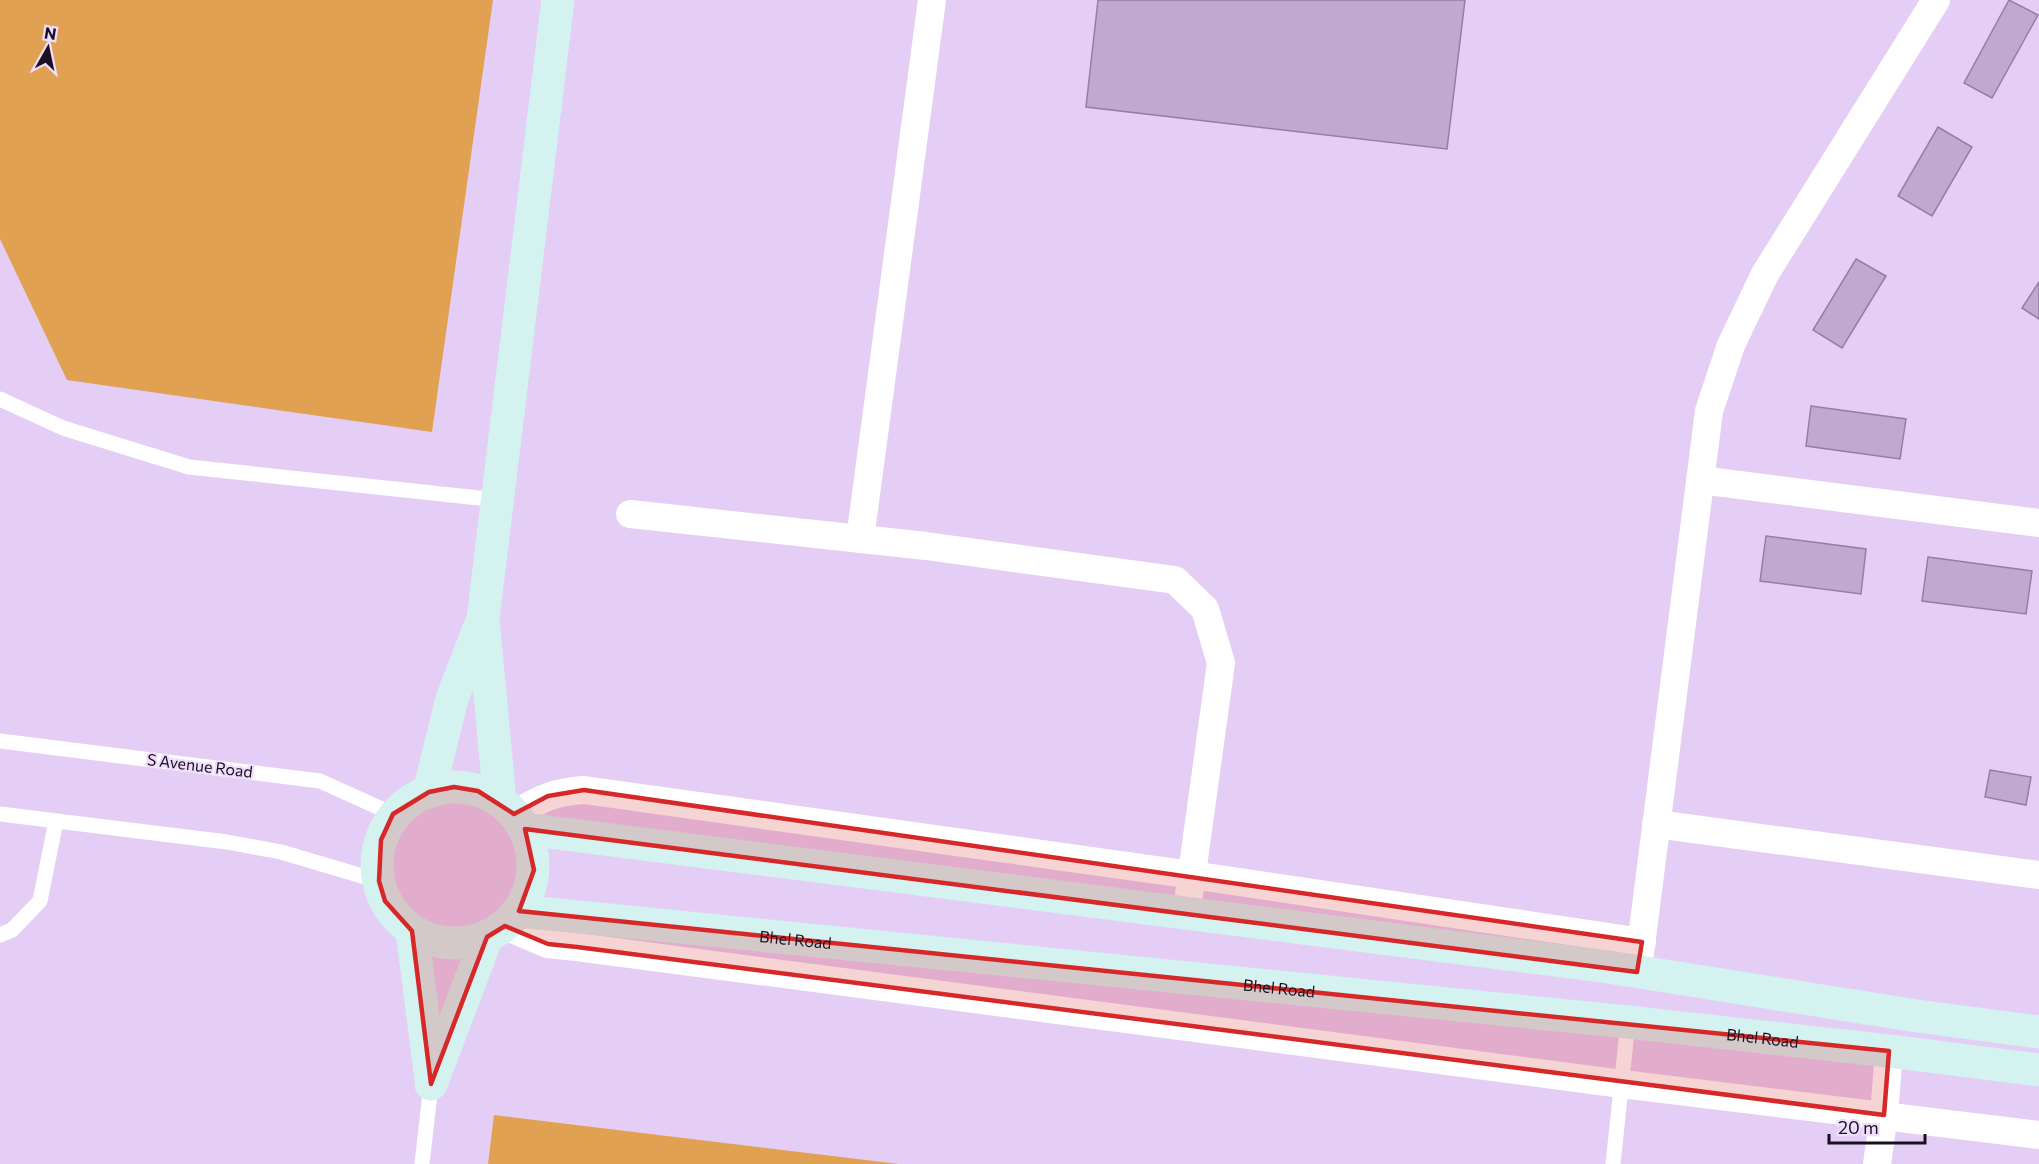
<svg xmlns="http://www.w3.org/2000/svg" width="2039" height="1164" viewBox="0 0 2039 1164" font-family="Commissioner,sans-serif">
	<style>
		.green { fill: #e0a152 }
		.building { fill: #c0a9d0; stroke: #947ea3; stroke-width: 1.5 }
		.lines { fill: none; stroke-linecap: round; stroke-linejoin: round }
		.lane { stroke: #fff; stroke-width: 15 }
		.street { stroke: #fff; stroke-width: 28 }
		.secondary { stroke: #d3f2f0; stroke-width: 33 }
		.marked { fill: #d62828; fill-opacity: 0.2; stroke: #d62828; stroke-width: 4.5; stroke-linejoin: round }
		.labels { text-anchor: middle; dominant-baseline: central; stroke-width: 4.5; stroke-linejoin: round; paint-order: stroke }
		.street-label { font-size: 16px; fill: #19111f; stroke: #f0ddfe }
	</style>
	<rect width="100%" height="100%" fill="#e5cef6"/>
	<!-- green -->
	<g class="green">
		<path d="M0,0H493L432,432L67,380L0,239Z"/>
		<path d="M494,1115L899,1164H488Z"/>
	</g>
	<!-- building -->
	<g class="building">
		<path d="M1098,0H1465L1447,149L1086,107Z"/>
		<path d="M2009,0L2038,15L1992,98L1964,83Z"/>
		<path d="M1938,127L1972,147L1932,216L1898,196Z"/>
		<path d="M1856,259L1886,276L1842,348L1813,330Z"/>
		<path d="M2039,282V319L2022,308Z"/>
		<path d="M1811,406L1906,419L1900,459L1806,446Z"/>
		<path d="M1766,536L1866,549L1861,594L1760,581Z"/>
		<path d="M1928,557L2032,571L2026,614L1922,601Z"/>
		<path d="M1990,770L2031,777L2026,805L1985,797Z"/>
	</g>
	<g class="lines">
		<!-- lane -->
		<g class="lane">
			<path d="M0,399L63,428L189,467L498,500"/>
			<path d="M0,741L320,781L393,814"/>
			<path d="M0,814L227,842L281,852L379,881"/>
			<path d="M0,935L12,930L40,901L56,821"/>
			<path d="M422,1164L431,1084"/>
			<path d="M1613,1164L1628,1022"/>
		</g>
		<!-- street -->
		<g class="street">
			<path d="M1700,480L2039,523"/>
			<path d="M630,514L926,546L1175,580L1205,609L1221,663L1189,895"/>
			<path d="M860,539L932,0"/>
			<path d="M514,814C541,799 553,792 584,790L1192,875L1642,942"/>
			<path d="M1656,824L2039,875"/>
			<path d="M505,926L548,944L577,947L1622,1084L2039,1135"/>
			<path d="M1639,961L1709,411L1731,345L1765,274L1936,0"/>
			<path d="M1877,1164L1884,1115L1889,1051"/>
		</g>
		<!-- secondary -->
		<g class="secondary">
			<circle cx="455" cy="865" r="78"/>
			<path d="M429,792L452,699L480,626"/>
			<path d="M500,801L483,619L558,0"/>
			<path d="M525,829L1602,966L1917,1016L2039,1032"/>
			<path id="s1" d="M519,911L1628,1022L1889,1051L2039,1070"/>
			<path d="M412,931L431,1079"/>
			<path d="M431,1084L487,937"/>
		</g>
	</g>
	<!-- marked area -->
	<path class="marked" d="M454,787L478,791L514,814L548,796L584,790L1642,942L1637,972L525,829L534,870L519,911L1889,1051L1884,1115L577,947L548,944L505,926L487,937L431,1084L412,931L385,901L379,881L381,840L393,814L429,792Z"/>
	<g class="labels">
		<!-- street labels -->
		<g class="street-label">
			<text transform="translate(200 765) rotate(7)">S Avenue Road</text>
			<text stroke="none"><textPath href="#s1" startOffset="278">Bhel Road</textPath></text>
			<text stroke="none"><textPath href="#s1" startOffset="764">Bhel Road</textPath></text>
			<text stroke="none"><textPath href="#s1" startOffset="1250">Bhel Road</textPath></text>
		</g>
	</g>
	<!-- north arrow -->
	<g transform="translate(48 48) rotate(9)" stroke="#f0ddfe" stroke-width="4.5" paint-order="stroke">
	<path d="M0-4.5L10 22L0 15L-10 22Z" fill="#19111f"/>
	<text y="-9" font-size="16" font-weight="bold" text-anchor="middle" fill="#19111f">N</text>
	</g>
	<!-- scale -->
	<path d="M1829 1134v9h96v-9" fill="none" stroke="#19111f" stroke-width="3"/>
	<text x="1838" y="1134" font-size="18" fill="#19111f" stroke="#f0ddfe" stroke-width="4.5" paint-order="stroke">20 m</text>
</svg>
